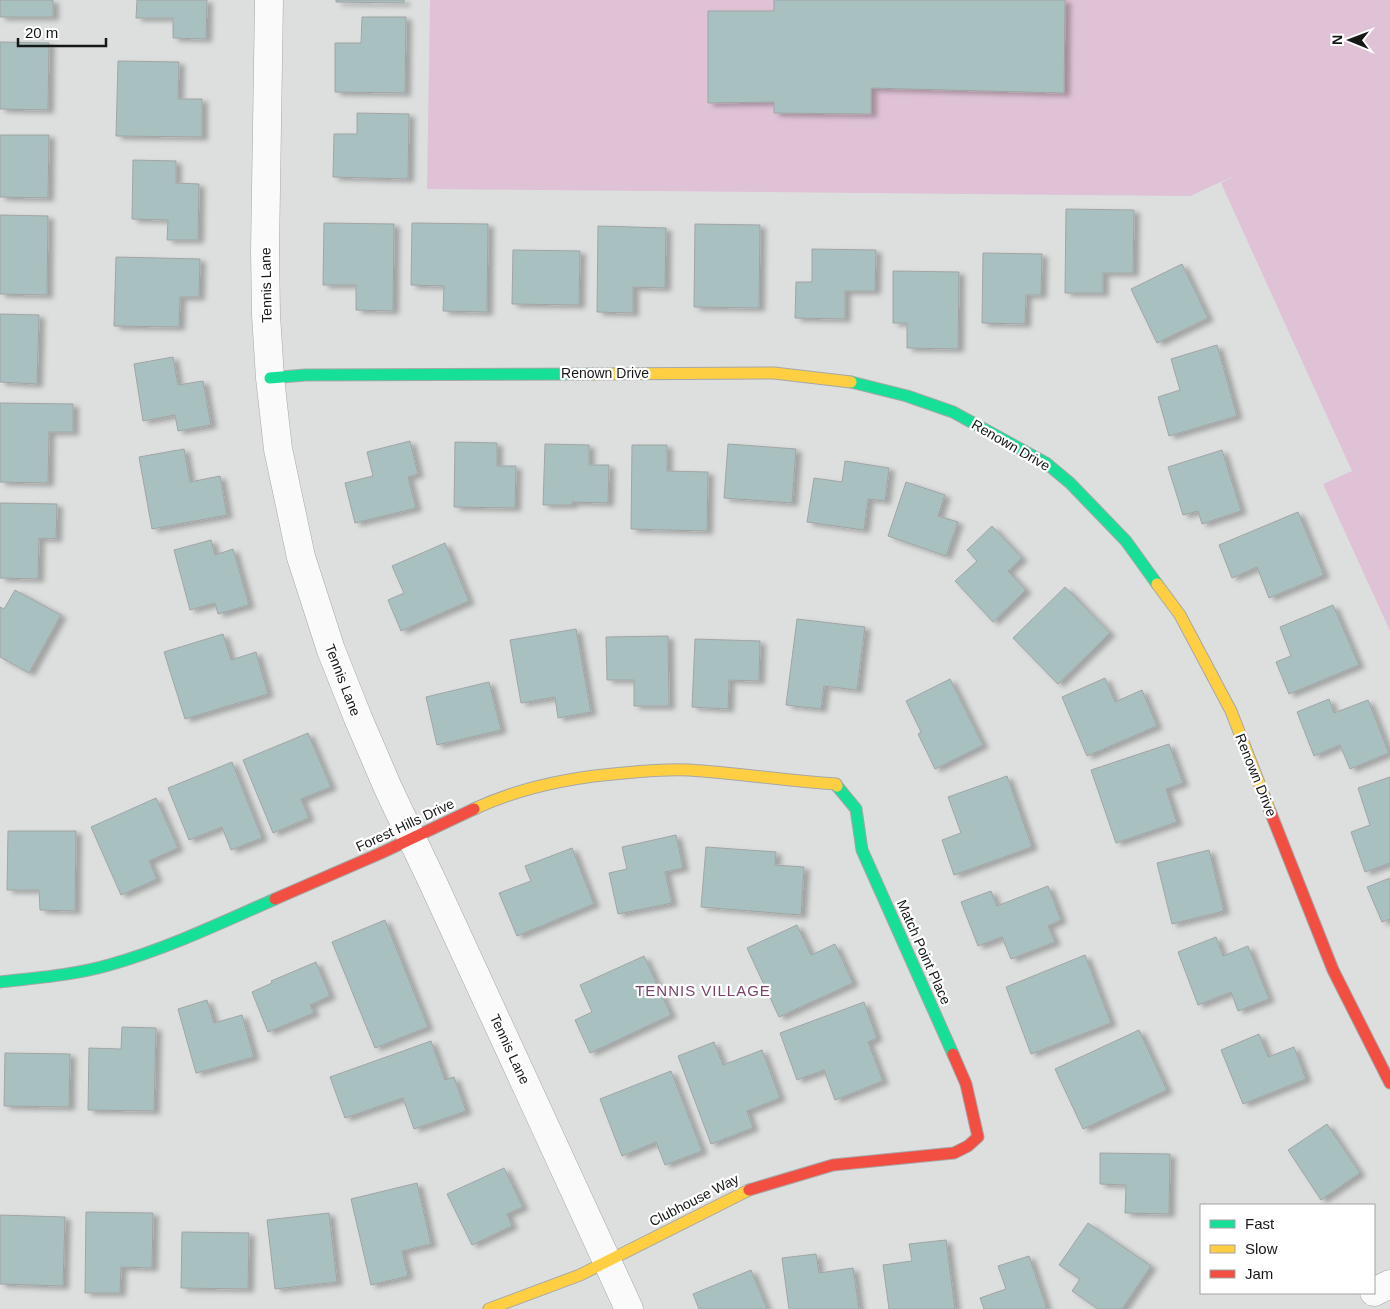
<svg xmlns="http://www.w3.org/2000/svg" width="1390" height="1309" viewBox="0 0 1390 1309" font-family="Helvetica,sans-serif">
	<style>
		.green { fill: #dfc2d6 }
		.building { fill: #a8c1c0; stroke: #a2a4a4; filter: url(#shadow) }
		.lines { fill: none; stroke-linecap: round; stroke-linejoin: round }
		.street-casing { stroke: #a6a7a7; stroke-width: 29 }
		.fast-casing { stroke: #a6a7a7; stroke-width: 13 }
		.slow-casing { stroke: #a6a7a7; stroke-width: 13 }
		.jam-casing { stroke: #a6a7a7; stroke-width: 13 }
		.street { stroke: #fafafa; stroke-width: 28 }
		.fast { stroke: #16e098; stroke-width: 11 }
		.slow { stroke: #ffcf43; stroke-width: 11 }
		.jam { stroke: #f24e42; stroke-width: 11 }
		.labels { text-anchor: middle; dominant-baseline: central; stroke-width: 4.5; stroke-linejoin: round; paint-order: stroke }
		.street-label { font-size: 14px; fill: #161717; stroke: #fff }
		.neighbourhood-label { font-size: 15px; letter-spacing: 1px; fill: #7b3f69; stroke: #fff }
	</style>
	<defs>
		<filter id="shadow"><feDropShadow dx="5.5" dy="3" stdDeviation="2.5" flood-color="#0004"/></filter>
	</defs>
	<rect width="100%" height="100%" fill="#dddfdf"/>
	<!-- green -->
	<path class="green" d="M430,0H1390V631L1323,484L1352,471L1221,183L1236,175L1190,196L427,189Z"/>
	<!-- building -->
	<g class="building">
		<rect x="0" y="0" width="53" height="17"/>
		<path d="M137,0H207L206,39L173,38V18H136Z"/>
		<path d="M336,0H404V3L336,2Z"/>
		<path d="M774,0H1065L1064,93L871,88V114L774,113V102L708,103V11H774Z"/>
		<path d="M362,17H406L405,93L335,92V43H361Z"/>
		<path d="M0,42L49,43L48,110L0,109Z"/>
		<path d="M118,61L179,62L178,99H202V137L116,136Z"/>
		<path d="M357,113L409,114L408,179L333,177L334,134H357Z"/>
		<path d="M0,135H49L48,198L0,197Z"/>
		<path d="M133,160L176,161V183L199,184L198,240H167L168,220L132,219Z"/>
		<path d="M1066,209L1134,210L1133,273H1103V293H1065Z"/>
		<path d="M0,215L48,216L47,295L0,294Z"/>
		<path d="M324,223L394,224L393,311L356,310V285H323Z"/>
		<path d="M412,223L488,224L487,312L443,311L444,286L411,285Z"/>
		<path d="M695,224L760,225L759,308L694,307Z"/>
		<path d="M598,226L666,228L665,288L633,287V313L597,312Z"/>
		<path d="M812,249L876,250L875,291H845V319L795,318L796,282H812Z"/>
		<path d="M513,250L580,251L579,305L512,304Z"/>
		<path d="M983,253L1042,254L1041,295H1026L1025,324L982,323Z"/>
		<path d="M116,257L200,259L199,297H180L179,327L114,326Z"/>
		<path d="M1182,264L1208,318L1157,343L1131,289Z"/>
		<path d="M893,271L959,272L958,349L907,348V323H893Z"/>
		<path d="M0,314L39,315L37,384L0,382Z"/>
		<path d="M1217,345L1237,416L1169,436L1158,397L1180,390L1171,359Z"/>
		<path d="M173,357L178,385L203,381L211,425L178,431L175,415L143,421L134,364Z"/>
		<path d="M0,403L73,404V432H49L48,483L0,482Z"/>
		<path d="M410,441L418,474L408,477L416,508L355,523L345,483L373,476L367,452Z"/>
		<path d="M455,442L497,443V466H516L515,508L454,507Z"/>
		<path d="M545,444L589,445V465H609L608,503L572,502V505H543Z"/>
		<path d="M728,444L796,449L792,503L724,498Z"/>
		<path d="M632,445H667V471L708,472L707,531L631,529Z"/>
		<path d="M184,449L190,482L220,476L227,515L152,529L139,457Z"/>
		<path d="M1222,450L1241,511L1202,524L1198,511L1183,515L1168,467Z"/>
		<path d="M845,461L889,468L885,501L868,499L864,530L807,522L814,478L842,482Z"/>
		<path d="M906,482L945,495L938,516L958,522L946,556L888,536Z"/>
		<path d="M0,503L57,504L56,539L39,538L38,579L0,578Z"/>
		<path d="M1298,512L1324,575L1269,598L1257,567L1232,578L1219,545Z"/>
		<path d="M992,526L1022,558L1008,571L1026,590L993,622L955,581L977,561L967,550Z"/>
		<path d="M211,540L215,555L233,549L249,605L218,614L215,603L190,610L174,550Z"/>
		<path d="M445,543L469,601L401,631L388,600L404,593L392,566Z"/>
		<path d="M1065,587L1110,633L1058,684L1013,638Z"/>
		<path d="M15,590L61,615L29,673L0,657V607L4,609Z"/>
		<path d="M1333,605L1359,665L1289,694L1276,662L1291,656L1280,627Z"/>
		<path d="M797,619L865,627L857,690L824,686L821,709L786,705Z"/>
		<path d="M576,629L591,712L558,718L555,697L521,703L510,640Z"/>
		<path d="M223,634L231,660L256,652L268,694L185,719L164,652Z"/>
		<path d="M668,636L669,706H634V680H607L606,637Z"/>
		<path d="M695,639L760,641L759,681L729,680L728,709L692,707Z"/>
		<path d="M1105,678L1115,702L1142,690L1157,726L1087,756L1062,697Z"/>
		<path d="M950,679L983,745L935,769L918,734L921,732L906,701Z"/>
		<path d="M489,682L501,730L437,745L426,697Z"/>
		<path d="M1329,699L1334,713L1368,700L1389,753L1350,769L1340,745L1314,756L1297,712Z"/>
		<path d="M308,733L331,787L301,799L309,818L273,833L243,760Z"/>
		<path d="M1169,744L1183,783L1166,789L1177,822L1116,843L1091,770Z"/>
		<path d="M232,762L262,838L231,850L222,827L189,840L168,788Z"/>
		<path d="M1007,776L1032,847L954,875L942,840L961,833L948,797Z"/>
		<path d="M1390,777V863L1365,872L1351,832L1370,825L1358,788Z"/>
		<path d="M156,798L178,848L149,861L157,879L121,895L91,827Z"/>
		<path d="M8,831H76L75,911L40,910L39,890H7Z"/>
		<path d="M676,835L683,868L665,872L672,903L618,914L609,873L627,869L622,847Z"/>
		<path d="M706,847L776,852L775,865L804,867L801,915L701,907Z"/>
		<path d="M572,848L594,904L517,936L499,893L531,881L525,866Z"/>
		<path d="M1209,850L1224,911L1172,924L1157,863Z"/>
		<path d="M1390,878V919L1382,922L1367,887Z"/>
		<path d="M1048,886L1061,920L1048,926L1055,942L1011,959L1002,937L978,946L961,902L991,891L997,906Z"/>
		<path d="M385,920L428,1027L375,1048L332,942Z"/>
		<path d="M797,925L811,955L835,944L853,983L779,1017L747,948Z"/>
		<path d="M1216,937L1223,956L1248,946L1269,999L1238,1011L1231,992L1198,1005L1178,952Z"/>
		<path d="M1085,955L1111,1023L1031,1054L1006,987Z"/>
		<path d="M644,956L671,1015L590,1053L575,1020L592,1012L580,985Z"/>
		<path d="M316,962L330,996L310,1005L314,1013L268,1032L252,992L272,983L271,981Z"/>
		<path d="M207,1000L214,1023L242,1015L254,1057L196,1073L178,1009Z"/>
		<path d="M864,1002L877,1038L868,1042L883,1081L835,1100L824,1070L797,1080L780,1033Z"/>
		<path d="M122,1027L156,1028L154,1111L88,1110L89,1048L121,1049Z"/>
		<path d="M1139,1030L1167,1090L1083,1129L1055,1069Z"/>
		<path d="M1259,1034L1268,1057L1294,1047L1306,1079L1243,1104L1221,1050Z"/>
		<path d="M431,1041L445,1080L454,1077L466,1111L414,1129L403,1098L345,1118L330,1077Z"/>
		<path d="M714,1042L723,1065L762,1050L780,1098L747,1111L753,1128L711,1144L678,1056Z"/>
		<path d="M5,1053L70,1054L69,1107L4,1106Z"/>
		<path d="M671,1071L702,1151L665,1165L656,1142L622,1156L600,1099Z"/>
		<path d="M1327,1124L1360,1173L1321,1200L1288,1150Z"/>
		<path d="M1100,1153L1170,1154L1169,1214L1125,1213L1126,1185L1100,1184Z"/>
		<path d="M504,1168L523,1207L507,1214L512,1226L472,1245L447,1194Z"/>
		<path d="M417,1183L431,1244L402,1251L408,1276L371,1285L351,1199Z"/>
		<path d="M86,1212L153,1213L152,1268L121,1267L120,1293H85Z"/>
		<path d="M329,1213L337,1282L275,1289L267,1220Z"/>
		<path d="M0,1215L65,1217L63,1286L0,1284Z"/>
		<path d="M1088,1223L1151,1266L1122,1309H1098L1072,1291L1080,1279L1059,1265Z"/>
		<path d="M182,1232L249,1233L248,1289L181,1288Z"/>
		<path d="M946,1240L955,1309H889L883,1265L912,1261L909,1244Z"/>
		<path d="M816,1254L819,1273L853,1268L859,1309H789L782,1258Z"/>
		<path d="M1029,1256L1047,1309H984L980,1298L1006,1289L998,1266Z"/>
		<path d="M751,1270L767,1309H699L693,1294Z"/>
	</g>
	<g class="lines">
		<!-- street casing -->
		<g class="street-casing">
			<g id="street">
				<path d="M269,0L265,251L266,315L270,378L278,449L301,557L331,650L358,718L388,788L434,885L629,1309"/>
				<path d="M1374,1292L1390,1284"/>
			</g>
		</g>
		<!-- fast casing -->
		<g class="fast-casing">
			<g id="fast">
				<path d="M270,378L305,375L593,374"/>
				<path d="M851,382L907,396L953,412L1046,463L1070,483L1126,541L1157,584"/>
				<path d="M837,786L856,809L862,850L953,1054"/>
				<path d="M0,982C36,978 74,975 109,965C166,949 221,923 275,899"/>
			</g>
		</g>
		<!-- slow casing -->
		<g class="slow-casing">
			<g id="slow">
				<path d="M593,374L774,373L851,382"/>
				<path d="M1157,584L1180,615L1231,711L1270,811"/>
				<path d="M474,809C521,787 572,777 624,773C645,771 667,769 689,770C738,773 787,781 836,784L837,786"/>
				<path d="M489,1309L580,1275L749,1190"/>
			</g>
		</g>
		<!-- jam casing -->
		<g class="jam-casing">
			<g id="jam">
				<path d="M1270,811L1333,970L1390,1083"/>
				<path d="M275,899L381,853L474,809"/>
				<path d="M749,1190L833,1165L954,1153L968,1146L978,1137L966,1084L953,1054"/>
			</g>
		</g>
		<!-- street -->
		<use href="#street" class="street"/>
		<!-- fast -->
		<use href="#fast" class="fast"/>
		<!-- slow -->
		<use href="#slow" class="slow"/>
		<!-- jam -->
		<use href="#jam" class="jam"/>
	</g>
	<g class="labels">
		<!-- street labels -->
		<g class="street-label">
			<text transform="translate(266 285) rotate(-91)">Tennis Lane</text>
			<text x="605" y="373">Renown Drive</text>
			<text transform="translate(1011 445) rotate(30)">Renown Drive</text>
			<text transform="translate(343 680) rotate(69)">Tennis Lane</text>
			<text transform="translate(1256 775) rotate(68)">Renown Drive</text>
			<text transform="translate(405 825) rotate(-25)">Forest Hills Drive</text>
			<text transform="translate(924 952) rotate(66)">Match Point Place</text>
			<text transform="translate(510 1049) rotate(65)">Tennis Lane</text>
			<text transform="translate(694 1200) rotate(-27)">Clubhouse Way</text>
		</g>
		<!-- neighbourhood labels -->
		<g class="neighbourhood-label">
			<text x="703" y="990">TENNIS VILLAGE</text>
		</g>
	</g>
	<!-- legend -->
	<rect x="1200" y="1204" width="175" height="90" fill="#ffffff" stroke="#a2a2a2"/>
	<rect x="1210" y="1220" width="25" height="8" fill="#16e098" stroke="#a2a2a2"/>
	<text x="1245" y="1229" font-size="15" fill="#161717">Fast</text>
	<rect x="1210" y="1245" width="25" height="8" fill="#ffcf43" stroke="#a2a2a2"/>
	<text x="1245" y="1254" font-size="15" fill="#161717">Slow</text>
	<rect x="1210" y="1270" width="25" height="8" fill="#f24e42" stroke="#a2a2a2"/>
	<text x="1245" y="1279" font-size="15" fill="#161717">Jam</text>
	<!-- north arrow -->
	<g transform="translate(1350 40) rotate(271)" stroke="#ffffff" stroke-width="4" paint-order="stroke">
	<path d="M0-4L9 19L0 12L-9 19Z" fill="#161717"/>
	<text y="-8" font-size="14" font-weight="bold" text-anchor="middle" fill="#161717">N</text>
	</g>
	<!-- scale -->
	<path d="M18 38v8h88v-8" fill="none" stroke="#161717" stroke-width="2.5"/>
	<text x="25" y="38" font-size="15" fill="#161717" stroke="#ffffff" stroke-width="4" paint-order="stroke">20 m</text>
</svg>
